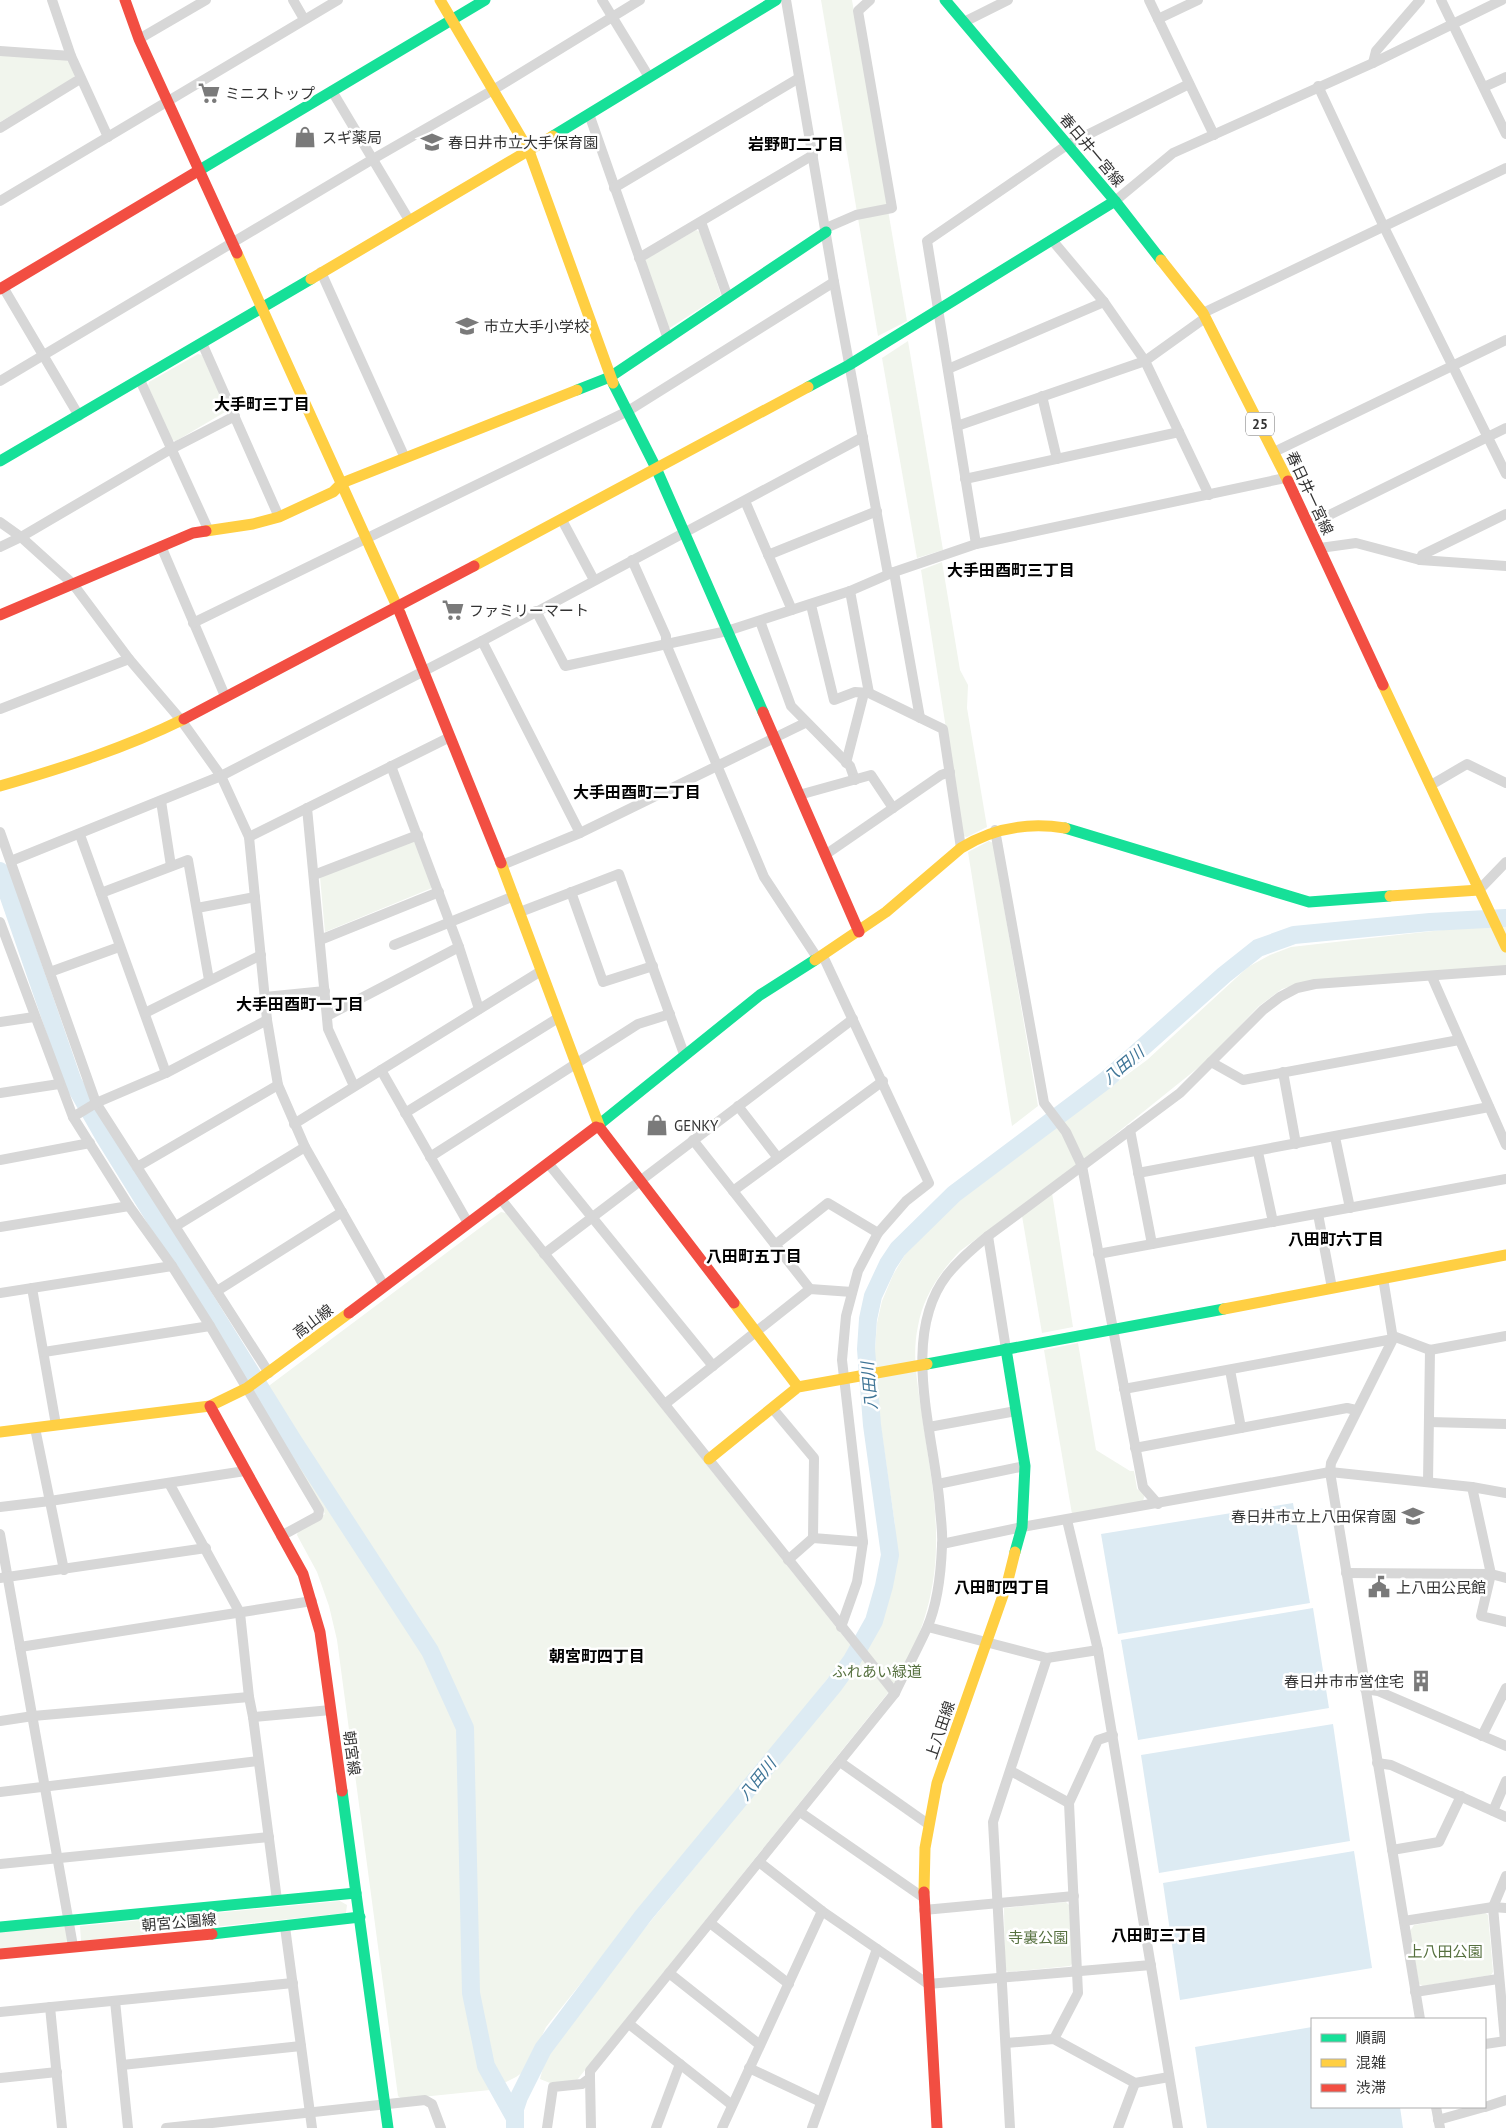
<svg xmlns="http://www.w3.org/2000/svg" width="1506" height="2128" viewBox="0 0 1506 2128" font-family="'PT Sans','Noto Sans JP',sans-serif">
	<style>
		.green { fill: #f1f5ed }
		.water { fill: #ddebf3 }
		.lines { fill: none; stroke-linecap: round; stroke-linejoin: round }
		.river { stroke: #ddebf3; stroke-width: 18 }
		.street { stroke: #d7d7d7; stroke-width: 10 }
		.fast { stroke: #16e098; stroke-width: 11 }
		.slow { stroke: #ffcf43; stroke-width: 11 }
		.jam { stroke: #f24e42; stroke-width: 11 }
		.labels { text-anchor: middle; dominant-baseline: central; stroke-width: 5; stroke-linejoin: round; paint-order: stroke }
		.shield { fill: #fff; stroke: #707070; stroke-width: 1 }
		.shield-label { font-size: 14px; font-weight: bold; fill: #333 }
		.poi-label { font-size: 15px; fill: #333; stroke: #fff; text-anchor: start }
		.street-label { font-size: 15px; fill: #333; stroke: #fff }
		.park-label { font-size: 15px; fill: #56703f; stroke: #fff }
		.neighbourhood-label { font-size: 16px; font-weight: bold; fill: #000; stroke: #fff }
		.water-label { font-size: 16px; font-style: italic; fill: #3f7597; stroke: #fff }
	</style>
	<rect width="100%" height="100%" fill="#fff"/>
	<!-- green -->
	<g class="green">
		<path d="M821,0H852L907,321L878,336Z"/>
		<path d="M0,54L66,60L70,63L75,75L73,79L0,122Z"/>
		<path d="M696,230L700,232L721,295L668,329L645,264L646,259Z"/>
		<path d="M908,341L943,550L917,558L882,358Z"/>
		<path d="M198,354L202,355L226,408L225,412L176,441L172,440L148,386L149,382Z"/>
		<path d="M942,562L960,670L968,685L967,708L987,827L967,837L963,836L921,570Z"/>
		<path d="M416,840L432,888L325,932L320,877Z"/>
		<path d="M989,841L993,843L1038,1106L1012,1126L968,852Z"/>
		<path d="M1506,925V966L1301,983L1282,989L1259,1006L1204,1063L1087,1157L960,1251C940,1272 923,1297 918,1326C912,1353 917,1381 921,1408C927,1453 937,1499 936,1544C936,1596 918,1650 888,1693L577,2080L550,2083L540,2079C545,2058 554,2042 566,2025L703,1857L855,1664L872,1634L885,1605L894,1574L895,1525L875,1386V1349L877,1323L882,1301L893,1275L910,1246L936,1216L1147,1060L1248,967L1270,955L1291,947L1478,926Z"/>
		<path d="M1052,1193L1073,1327L1042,1333L1022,1216Z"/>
		<path d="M501,1212L506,1213L852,1647L783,1736L649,1898L546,2027L526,2070L516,2077L490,2090L402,2099L398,2096L337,1640L329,1606L317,1572L297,1535L298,1531L325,1514L258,1399V1394Z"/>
		<path d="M1078,1343L1096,1450L1130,1471H1134L1137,1489L1145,1494L1143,1501L1072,1514L1044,1350Z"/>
		<path d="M340,1901L347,1905L346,1913L81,1941L80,1926Z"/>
		<path d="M1066,1902L1069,1905L1073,1963L1070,1966L1008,1972L1005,1969L1004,1908Z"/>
		<path d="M1485,1913L1488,1915L1493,1972L1491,1975L1423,1986L1419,1984L1410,1931L1414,1925Z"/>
		<path d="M68,1925L71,1941L0,1951V1931Z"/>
	</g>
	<!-- water -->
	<g class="water">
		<path d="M1293,1503L1310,1603L1118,1634L1101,1534Z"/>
		<path d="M1313,1608L1329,1708L1138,1740L1121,1640Z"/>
		<path d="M1333,1724L1350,1841L1159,1873L1141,1755Z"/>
		<path d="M1354,1851L1372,1968L1180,2000L1163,1883Z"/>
		<path d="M1312,2027V2107H1400L1403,2128H1207L1195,2047Z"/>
	</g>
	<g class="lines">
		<!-- river -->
		<g class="river">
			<path d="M0,871L73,1082L105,1138L292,1439L430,1651L465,1728L471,1993L486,2066L515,2118"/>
			<path d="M515,2128V2109L519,2097L543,2049L643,1916L834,1685L852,1660L874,1621L884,1586L890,1555L872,1425L866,1349L868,1319L873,1296L888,1264L898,1249L954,1194L1106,1080L1224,975L1258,948L1294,935L1430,922L1506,918"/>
		</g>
		<!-- street -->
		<g class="street">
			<path d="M52,0L71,56L108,137"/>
			<path d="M293,0L304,19"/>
			<path d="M602,0L649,77"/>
			<path d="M786,0L834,282L888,574"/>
			<path d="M1149,0L1214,135"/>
			<path d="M1441,0L1506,134"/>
			<path d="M1158,19L1198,0"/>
			<path d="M964,22L1008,0"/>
			<path d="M139,39L206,0"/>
			<path d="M0,51L71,56"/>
			<path d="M1373,63L1376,51L1420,0"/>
			<path d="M1318,86L1384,227L1506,474"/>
			<path d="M1484,87L1506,77"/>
			<path d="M332,91L409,220"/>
			<path d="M589,114L668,339"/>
			<path d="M0,128L80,79"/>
			<path d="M614,188L799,78"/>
			<path d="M0,201L338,0"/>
			<path d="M1115,201L1173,153L1373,63L1502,0"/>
			<path d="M701,222L728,298"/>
			<path d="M826,228L856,215L892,208L858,11L870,0"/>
			<path d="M1052,240L1104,302L1145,361L1209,495"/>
			<path d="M639,258L813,155"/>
			<path d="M321,272L405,458"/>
			<path d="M3,287L79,416"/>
			<path d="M1203,313L1506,168"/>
			<path d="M202,343L279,517"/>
			<path d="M948,369L1104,302"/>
			<path d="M140,380L208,529"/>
			<path d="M0,381L373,159L493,90L640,0"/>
			<path d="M1042,396L1057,459"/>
			<path d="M957,426L1145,361L1205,318"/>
			<path d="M1274,452L1506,340"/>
			<path d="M965,479L1179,432"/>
			<path d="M745,501L792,610"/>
			<path d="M562,520L594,580"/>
			<path d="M0,522L21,537L73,584L129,659L181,720L221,776L249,837L267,1020L278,1085L305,1147L384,1286"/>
			<path d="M1309,525L1506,428"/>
			<path d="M976,544L927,241L1067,145L1189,84"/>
			<path d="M161,546L225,696"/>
			<path d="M0,547L21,537L171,449L235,416"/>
			<path d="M1320,548L1356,543L1420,560L1506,566"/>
			<path d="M768,555L877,511"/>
			<path d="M632,560L666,636V644L764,877L818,959"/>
			<path d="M1420,560L1422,555L1506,514"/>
			<path d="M894,572L920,718"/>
			<path d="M850,591L869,693"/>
			<path d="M811,605L834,700L855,692L869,693L943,729L961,848"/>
			<path d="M536,611L565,666L727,631L850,591L894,572L976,544L1285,478"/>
			<path d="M760,621L791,706L850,766L855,780"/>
			<path d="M193,623L628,411L834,282"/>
			<path d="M482,641L580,833"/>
			<path d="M0,709L129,659"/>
			<path d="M846,763L864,693"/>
			<path d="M391,766L459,947L479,1009"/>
			<path d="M1431,785L1467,764L1506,783"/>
			<path d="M799,795L871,775L893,808"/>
			<path d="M161,801L171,866"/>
			<path d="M307,808L328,1029L354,1086"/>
			<path d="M995,830L1044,1103L1066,1132L1082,1166L1143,1487L1158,1504"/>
			<path d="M0,832L96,1103L269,1373"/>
			<path d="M80,835L166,1073"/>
			<path d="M249,837L450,737"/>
			<path d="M825,855L941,775L950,772"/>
			<path d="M11,861L221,776L482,641L863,437"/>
			<path d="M502,865L580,833L805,723"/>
			<path d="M314,875L418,835"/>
			<path d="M1479,890L1506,862"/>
			<path d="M571,892L603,982L653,966"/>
			<path d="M101,893L188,860L209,980"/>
			<path d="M197,908L255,897"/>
			<path d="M520,912L619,874L684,1054"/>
			<path d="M0,922L73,1117L129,1206L172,1266L210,1326L319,1510L318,1516L281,1536"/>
			<path d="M320,940L439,892"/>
			<path d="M394,945L514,896"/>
			<path d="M823,956L929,1183L906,1201L878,1233L858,1271L846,1316L842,1360L863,1542L857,1582L841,1627"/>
			<path d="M50,972L119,947"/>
			<path d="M1432,977L1506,1145"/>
			<path d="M265,997L325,991"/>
			<path d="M145,1013L261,955"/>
			<path d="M327,1016L459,947"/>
			<path d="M0,1022L34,1017"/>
			<path d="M1211,1062L1243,1080L1459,1040"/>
			<path d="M381,1070L468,1223"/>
			<path d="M1283,1072L1296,1144"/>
			<path d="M0,1093L59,1084"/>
			<path d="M738,1106L778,1158"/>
			<path d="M405,1113L558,1018"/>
			<path d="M73,1117L96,1103L166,1073L267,1020"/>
			<path d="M294,1124L541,971"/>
			<path d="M1130,1130L1152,1244"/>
			<path d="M1335,1137L1350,1208"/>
			<path d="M693,1140L810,1289"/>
			<path d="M1258,1152L1273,1222"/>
			<path d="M430,1157L638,1024L670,1014"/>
			<path d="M0,1160L90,1143"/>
			<path d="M548,1163L713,1366"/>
			<path d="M137,1167L278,1085"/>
			<path d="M1138,1173L1489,1107"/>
			<path d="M733,1191L883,1081"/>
			<path d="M500,1198L895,1693"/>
			<path d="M1318,1214L1332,1288"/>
			<path d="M176,1226L305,1147"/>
			<path d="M0,1227L129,1206"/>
			<path d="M988,1236L1006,1349"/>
			<path d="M775,1245L828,1203L878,1233"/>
			<path d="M544,1254L853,1019"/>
			<path d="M1098,1254L1506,1179"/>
			<path d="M1383,1278L1393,1339L1331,1463L1330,1472L1420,2019"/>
			<path d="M32,1288L56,1425"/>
			<path d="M217,1291L342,1212"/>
			<path d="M0,1293L172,1266"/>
			<path d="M1393,1336L1430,1350L1506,1336"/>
			<path d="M44,1352L210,1326"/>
			<path d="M1230,1370L1241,1428"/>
			<path d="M1124,1389L1393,1339"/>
			<path d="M665,1404L810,1289L852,1292"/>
			<path d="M773,1409L814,1458L813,1538"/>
			<path d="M1429,1422L1506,1424"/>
			<path d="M929,1427L1016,1411"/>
			<path d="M35,1428L64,1570"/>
			<path d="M1135,1448L1347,1408L1356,1410"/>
			<path d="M1428,1482L1430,1350"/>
			<path d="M169,1483L240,1613L249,1697L253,1717L277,1900"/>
			<path d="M938,1484L1025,1466"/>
			<path d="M1472,1487L1491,1574L1481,1616L1506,1622"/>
			<path d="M0,1507L50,1501L245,1471"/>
			<path d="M1067,1520L1098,1650L1178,2128"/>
			<path d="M0,1534L73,1946"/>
			<path d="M942,1544L1022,1527L1330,1472L1472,1487L1506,1493"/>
			<path d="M788,1560L813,1538L863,1542"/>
			<path d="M1346,1573L1491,1574L1506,1578"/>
			<path d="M0,1578L206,1548"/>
			<path d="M928,1627L1047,1658L1098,1650"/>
			<path d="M20,1647L312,1601"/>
			<path d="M1365,1689L1378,1691L1506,1746"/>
			<path d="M253,1717L331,1710"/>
			<path d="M0,1721L33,1716L249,1697"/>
			<path d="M1482,1736L1506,1688"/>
			<path d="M840,1762L928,1824"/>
			<path d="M1377,1763L1391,1765L1506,1817"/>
			<path d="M1011,1771L1069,1803"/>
			<path d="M0,1792L258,1761"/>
			<path d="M1493,1811L1506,1781"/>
			<path d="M800,1812L924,1898"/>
			<path d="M1392,1850L1439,1842L1461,1796"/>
			<path d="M759,1862L822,1911L928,1984L1151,1965"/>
			<path d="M0,1864L269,1837"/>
			<path d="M924,1910L1074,1896"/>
			<path d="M1404,1921L1493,1907L1506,1908"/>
			<path d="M710,1923L789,1984"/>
			<path d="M285,1927L312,2128"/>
			<path d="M669,1973L760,2045"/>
			<path d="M1415,1992L1498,1979"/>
			<path d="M115,2001L128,2128"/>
			<path d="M50,2007L62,2128"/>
			<path d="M0,2012L293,1983"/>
			<path d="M629,2024L732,2105"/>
			<path d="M1054,2039L1078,1993L1069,1803L1098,1740L1113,1735"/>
			<path d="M1505,2041L1493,1907L1506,1876"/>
			<path d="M1006,2043L1054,2039L1135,2083L1169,2077"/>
			<path d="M1485,2044L1506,2041"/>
			<path d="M122,2065L301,2046"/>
			<path d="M749,2068L821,2102"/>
			<path d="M0,2078L57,2072"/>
			<path d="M590,2078L591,2128"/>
			<path d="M1436,2107L1440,2128"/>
			<path d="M1485,2107L1506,2100"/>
			<path d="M1438,2120L1484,2107"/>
			<path d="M166,2128L425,2100L432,2104L441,2128"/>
			<path d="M547,2128L553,2087L582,2084L590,2078V2071L895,1693C905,1672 917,1650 927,1628C938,1603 941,1573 942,1546C943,1534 941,1521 940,1508C935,1437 899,1337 947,1275C959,1260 973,1248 988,1236L1180,1093L1263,1010L1280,997L1297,988L1315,984L1506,970"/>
			<path d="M656,2128L680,2064"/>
			<path d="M722,2128L822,1911"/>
			<path d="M812,2128L877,1949"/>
			<path d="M1010,2128L993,1822L1047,1658"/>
			<path d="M1118,2128L1135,2083"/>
		</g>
		<!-- fast -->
		<g class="fast">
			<path d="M945,0L1115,201L1161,260"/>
			<path d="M553,136L776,0"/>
			<path d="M198,171L485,0"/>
			<path d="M613,383L656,468L763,712"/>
			<path d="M808,387L849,365L1115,201"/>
			<path d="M577,390L610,377L826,232"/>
			<path d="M0,461L311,279"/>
			<path d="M1065,828L1309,902L1390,896"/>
			<path d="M596,1127L760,995L815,960"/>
			<path d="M1006,1349L1025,1466L1022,1527L1015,1552"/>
			<path d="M927,1364L1224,1309"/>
			<path d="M342,1791L388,2128"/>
			<path d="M0,1927L356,1893"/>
			<path d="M212,1934L360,1917"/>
		</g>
		<!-- slow -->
		<g class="slow">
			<path d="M440,0L529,151L613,383"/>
			<path d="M237,253L400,613"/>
			<path d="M1161,260L1203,313L1288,481"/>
			<path d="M311,279L553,136"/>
			<path d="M206,531L253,524L279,517L333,492L342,483L577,390"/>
			<path d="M474,566L808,387"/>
			<path d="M1383,685L1506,947"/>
			<path d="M0,786C63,768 125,748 184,719"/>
			<path d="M501,863L600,1128"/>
			<path d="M1390,896L1479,890"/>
			<path d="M815,960L886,912L961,848C993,828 1027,822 1065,828"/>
			<path d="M734,1303L798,1387"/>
			<path d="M1224,1309L1506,1255"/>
			<path d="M0,1432L210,1406L247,1388L349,1313"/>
			<path d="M709,1459L798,1387L927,1364"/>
			<path d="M924,1892L925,1848L937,1783L1007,1584L1015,1552"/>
		</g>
		<!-- jam -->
		<g class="jam">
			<path d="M125,0L139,39L237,253"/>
			<path d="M0,289L198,171"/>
			<path d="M1288,481L1383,685"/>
			<path d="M400,613L501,863"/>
			<path d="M0,615L193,533L206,531"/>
			<path d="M763,712L859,932"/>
			<path d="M184,719L474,566"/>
			<path d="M600,1128L734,1303"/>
			<path d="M349,1313L596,1127"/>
			<path d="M210,1406L303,1574L320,1632L342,1791"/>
			<path d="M924,1892L937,2128"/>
			<path d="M0,1954L212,1934"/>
		</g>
	</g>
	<!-- icons -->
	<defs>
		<g id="supermarket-bare" transform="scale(1.725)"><path d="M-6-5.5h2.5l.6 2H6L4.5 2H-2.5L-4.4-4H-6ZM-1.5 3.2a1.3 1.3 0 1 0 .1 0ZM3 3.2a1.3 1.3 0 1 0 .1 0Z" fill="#7a7a7a" stroke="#fff" stroke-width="2.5" paint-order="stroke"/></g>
		<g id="shop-bare" transform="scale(1.725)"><path d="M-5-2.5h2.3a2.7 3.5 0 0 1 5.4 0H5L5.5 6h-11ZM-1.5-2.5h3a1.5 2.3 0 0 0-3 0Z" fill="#7a7a7a" stroke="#fff" stroke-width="2.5" paint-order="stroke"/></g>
		<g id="school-bare" transform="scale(1.725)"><path d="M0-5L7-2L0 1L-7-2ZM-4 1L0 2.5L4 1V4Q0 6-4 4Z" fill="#7a7a7a" stroke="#fff" stroke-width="2.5" paint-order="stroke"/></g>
		<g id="civic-bare" transform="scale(1.725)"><path d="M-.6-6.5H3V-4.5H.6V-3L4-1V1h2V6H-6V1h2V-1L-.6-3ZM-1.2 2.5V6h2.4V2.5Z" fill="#7a7a7a" stroke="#fff" stroke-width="2.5" paint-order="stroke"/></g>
		<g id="building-bare" transform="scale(1.725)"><path d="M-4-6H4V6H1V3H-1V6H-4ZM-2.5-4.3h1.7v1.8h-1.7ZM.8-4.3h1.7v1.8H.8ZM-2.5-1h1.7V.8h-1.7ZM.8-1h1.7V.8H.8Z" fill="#7a7a7a" stroke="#fff" stroke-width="2.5" paint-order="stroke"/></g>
	</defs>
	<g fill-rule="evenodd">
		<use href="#supermarket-bare" x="209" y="93"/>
		<use href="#shop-bare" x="305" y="137"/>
		<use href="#school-bare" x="432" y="142"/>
		<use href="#school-bare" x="467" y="326"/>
		<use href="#supermarket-bare" x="453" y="610"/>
		<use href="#shop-bare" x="657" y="1125"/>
		<use href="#school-bare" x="1413" y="1516"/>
		<use href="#civic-bare" x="1379" y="1587"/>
		<use href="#building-bare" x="1421" y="1681"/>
	</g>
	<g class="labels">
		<!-- shield labels -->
		<rect class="shield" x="1246" y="412.5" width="28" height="23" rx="4"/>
		<g class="shield-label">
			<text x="1260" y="424">25</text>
		</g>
		<!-- poi labels -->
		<g class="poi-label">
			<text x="225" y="93">ミニストップ</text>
			<text x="322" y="137">スギ薬局</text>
			<text x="448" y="142">春日井市立大手保育園</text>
			<text x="484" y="326">市立大手小学校</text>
			<text x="469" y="610">ファミリーマート</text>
			<text x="674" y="1125">GENKY</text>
			<text x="1396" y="1516" text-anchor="end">春日井市立上八田保育園</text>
			<text x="1396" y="1587">上八田公民館</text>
			<text x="1404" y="1681" text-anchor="end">春日井市市営住宅</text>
		</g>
		<!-- street labels -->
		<g class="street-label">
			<text transform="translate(1092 150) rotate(50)">春日井一宮線</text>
			<text transform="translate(1310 493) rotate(65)">春日井一宮線</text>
			<text transform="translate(313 1321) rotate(-37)">高山線</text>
			<text transform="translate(940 1730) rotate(-71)">上八田線</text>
			<text transform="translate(352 1753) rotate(82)">朝宮線</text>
			<text transform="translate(179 1922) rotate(-5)">朝宮公園線</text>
		</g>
		<!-- park labels -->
		<g class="park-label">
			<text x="877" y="1671">ふれあい緑道</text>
			<text x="1038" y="1937">寺裏公園</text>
			<text x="1445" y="1951">上八田公園</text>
		</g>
		<!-- neighbourhood labels -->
		<g class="neighbourhood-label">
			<text x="796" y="144">岩野町二丁目</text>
			<text x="262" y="404">大手町三丁目</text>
			<text x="1011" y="570">大手田酉町三丁目</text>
			<text x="637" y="792">大手田酉町二丁目</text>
			<text x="300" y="1004">大手田酉町一丁目</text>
			<text x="1336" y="1239">八田町六丁目</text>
			<text x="754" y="1256">八田町五丁目</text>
			<text x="1002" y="1587">八田町四丁目</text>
			<text x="597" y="1656">朝宮町四丁目</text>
			<text x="1159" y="1935">八田町三丁目</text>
		</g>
		<!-- water labels -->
		<g class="water-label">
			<text transform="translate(1123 1065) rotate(-40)">八田川</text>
			<text transform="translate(869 1386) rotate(-95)">八田川</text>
			<text transform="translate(757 1779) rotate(-51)">八田川</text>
		</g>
	</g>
	<!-- legend -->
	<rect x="1311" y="2018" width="175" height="90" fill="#ffffff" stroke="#adadad"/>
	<rect x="1321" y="2034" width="25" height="8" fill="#16e098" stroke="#adadad"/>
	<text x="1356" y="2043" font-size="15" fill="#333333">順調</text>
	<rect x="1321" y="2059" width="25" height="8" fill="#ffcf43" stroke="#adadad"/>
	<text x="1356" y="2068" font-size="15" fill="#333333">混雑</text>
	<rect x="1321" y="2084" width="25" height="8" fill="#f24e42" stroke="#adadad"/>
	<text x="1356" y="2093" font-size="15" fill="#333333">渋滞</text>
</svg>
